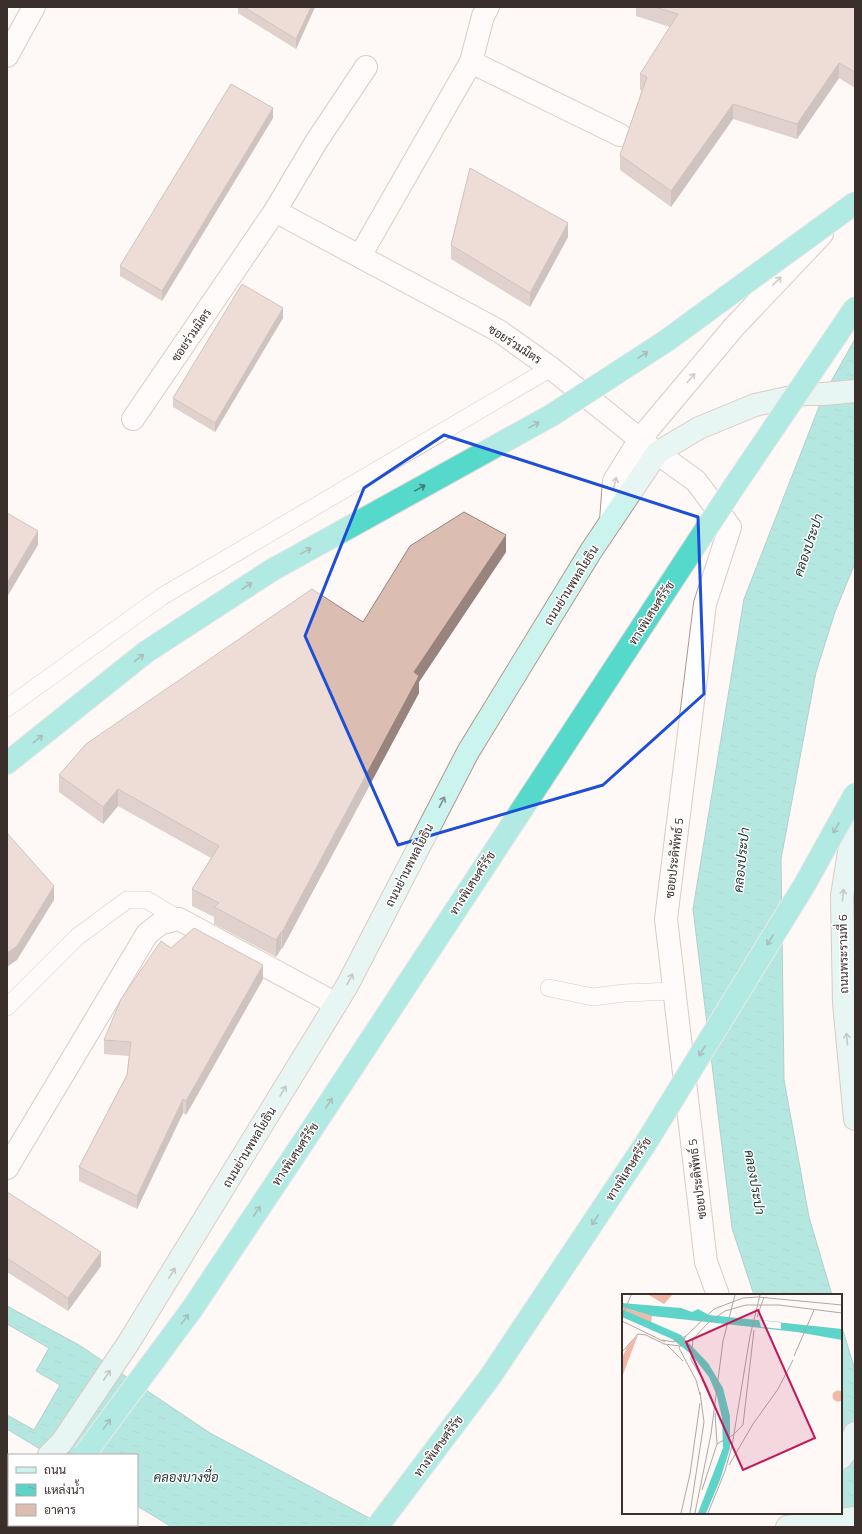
<svg xmlns="http://www.w3.org/2000/svg" width="862" height="1534" viewBox="0 0 862 1534" font-family="'Titillium Web',Sarabun,sans-serif">
	<style>
		.water { fill: url(#water-ripples); stroke: #54a298 }
		.lines { fill: none; stroke-linecap: round; stroke-linejoin: round }
		.lane-casing { stroke: #b2958b; stroke-width: 18 }
		.street-casing { stroke: #b2958b; stroke-width: 24 }
		.secondary-casing { stroke: #b2958b; stroke-width: 24 }
		.highway-casing { stroke: #d8d5d5; stroke-width: 24 }
		.lane { stroke: #fff; stroke-width: 17 }
		.street { stroke: #fff; stroke-width: 22 }
		.secondary { stroke: #ccf4ef; stroke-width: 22 }
		.highway { stroke: #54d9cb; stroke-width: 22 }
		.highway-bridge-casing { stroke: #d8d5d5; stroke-width: 24; stroke-linecap: butt }
		.highway-bridge { stroke: #54d9cb; stroke-width: 22 }
		.wall { fill: #bca399 }
		.shaded-wall { fill: #99847d }
		.building { fill: #dbbdb2; stroke: #99847d }
		.oneway { stroke: #9d9795 }
		.oneway2 { stroke: #467b73 }
		.oneway3 { stroke: #84928d }
		.marked { fill: none; stroke: #1d4ed8; stroke-width: 3; stroke-linejoin: round }
		.labels { text-anchor: middle; dominant-baseline: central; stroke-width: 3; stroke-linejoin: round; paint-order: stroke }
		.street-label { font-size: 12px; fill: #3b2f2b; stroke: #fff }
		.water-label { font-size: 13px; font-style: italic; fill: #1c322f; stroke: #fff }
		.inset-road { fill: none; stroke: #b0a8a5; stroke-width: 1 }
		.view { fill: #c2185b; fill-opacity: 0.15; stroke: #c2185b; stroke-width: 2 }
		.inset-edge { fill: none; stroke: #3b2f2b; stroke-width: 2 }
	</style>
	<defs>
		<pattern id="water-ripples" width="26" height="14" patternUnits="userSpaceOnUse"><rect width="26" height="14" fill="#5ed3c7"/><path d="M2 4q2-2 4 0t4 0M15 11q2-2 4 0t4 0" fill="none" stroke="#53b5ab"/></pattern>
	</defs>
	<rect width="100%" height="100%" fill="#fef8f6"/>
	<!-- water -->
	<g class="water">
		<path d="M855,339V563L835,612L816,672L781,859L784,1080L809,1217L832,1295H754L732,1228L693,909L744,599L824,394Z"/>
		<path d="M7,1306L79,1345L210,1433L386,1527H172L137,1506V1455H50L7,1429V1415L34,1430L60,1385L36,1371L49,1348L7,1324Z"/>
		<path d="M841,1324L855,1370V1527L841,1513Z"/>
	</g>
	<g class="lines">
		<!-- lane casing -->
		<g class="lane-casing">
			<g id="lane">
				<path d="M7,708L161,597L551,368"/>
				<path d="M549,988L593,997L624,993L675,991"/>
				<path d="M7,1007L77,937L127,900H147L179,919"/>
			</g>
		</g>
		<!-- street casing -->
		<g class="street-casing">
			<g id="street">
				<path d="M7,56L34,7"/>
				<path d="M471,62L620,135"/>
				<path d="M275,211L499,331L551,368L657,453L696,481L730,527L705,604L666,919L706,1262L718,1295"/>
				<path d="M360,256L471,62L483,16L488,7"/>
				<path d="M133,419L275,211L316,142L366,67"/>
				<path d="M611,521L614,481L640,439L734,327L822,234"/>
				<path d="M7,1168L147,934L161,923L179,919L336,1004"/>
			</g>
		</g>
		<!-- secondary casing -->
		<g class="secondary-casing">
			<g id="secondary">
				<path d="M855,814L842,896L844,1003L855,1119"/>
				<path d="M49,1455L62,1442L129,1342L336,1004L348,984L468,752L591,551L657,453L699,428L755,405L805,394H824L855,391"/>
				<path d="M841,1458L845,1453L855,1433"/>
				<path d="M7,1497L9,1495"/>
				<path d="M787,1527L855,1518"/>
			</g>
		</g>
		<!-- highway casing -->
		<g class="highway-casing">
			<g id="highway">
				<path d="M7,763L146,652L272,570"/>
				<path d="M27,1527L29,1525"/>
			</g>
		</g>
		<!-- lane -->
		<use href="#lane" class="lane"/>
		<!-- street -->
		<use href="#street" class="street"/>
		<!-- secondary -->
		<use href="#secondary" class="secondary"/>
		<!-- highway -->
		<use href="#highway" class="highway"/>
		<!-- highway-bridge casing -->
		<g class="highway-bridge-casing">
			<g id="highway-bridge">
				<path d="M272,570L552,415L666,341L855,203"/>
				<path d="M84,1455L192,1309L312,1129L733,488L855,308"/>
				<path d="M377,1527L490,1377L646,1143L805,884L855,794"/>
			</g>
		</g>
		<!-- highway-bridge -->
		<use href="#highway-bridge" class="highway-bridge"/>
	</g>
	<!-- wall -->
	<g class="wall">
		<path d="M238,7H315L296,49L238,13Z"/>
		<path d="M636,7H855V88L839,78L797,139L733,119L671,207L620,170V155L642,90H640V74L670,27L636,16Z"/>
		<path d="M273,118L162,301L120,276V266Z"/>
		<path d="M568,237L530,307L451,259V245Z"/>
		<path d="M283,318L215,432L173,407V398Z"/>
		<path d="M506,552L419,682V693L282,949H281L276,957L214,924V917L192,906V889L211,858L118,806L103,824L59,792V775L363,622Z"/>
		<path d="M171,948L263,979L186,1115L183,1113L137,1209L79,1181V1167L127,1075L129,1056L104,1054V1040Z"/>
		<path d="M7,1192L101,1266L68,1311L7,1272Z"/>
	</g>
	<!-- shaded-wall -->
	<g class="shaded-wall">
		<path d="M311,7H315L296,49V39Z"/>
		<path d="M839,63V78L797,139V124Z"/>
		<path d="M733,104V119L671,207V191Z"/>
		<path d="M273,108V118L162,301V291Z"/>
		<path d="M568,223V237L530,307V293Z"/>
		<path d="M283,308V318L215,432V423Z"/>
		<path d="M38,531V545L7,597V583Z"/>
		<path d="M506,535V552L419,682V693L282,949V932L414,672Z"/>
		<path d="M118,789V806L103,824V807Z"/>
		<path d="M54,886V900L17,960L7,967V953Z"/>
		<path d="M281,932V949L276,957V940Z"/>
		<path d="M263,965V979L186,1115V1101Z"/>
		<path d="M183,1099V1113L137,1209V1196Z"/>
		<path d="M101,1252V1266L68,1311V1298Z"/>
	</g>
	<!-- building -->
	<g class="building">
		<path d="M244,7H311L296,39Z"/>
		<path d="M655,7H855V72L839,63L797,124L733,104L671,191L620,155L647,77L640,74L678,14Z"/>
		<path d="M231,84L273,108L162,291L120,266Z"/>
		<path d="M470,168L568,223L530,293L451,245Z"/>
		<path d="M242,284L283,308L215,423L173,398Z"/>
		<path d="M464,512L506,535L414,672L419,676L282,932H281L276,940L214,907L219,903L192,889L219,846L118,789L103,807L59,775L86,744L312,589L363,622L410,546Z"/>
		<path d="M7,513L38,531L7,583Z"/>
		<path d="M7,833L54,886L17,946L7,953Z"/>
		<path d="M194,928L263,965L186,1101L183,1099L137,1196L79,1167L127,1075L131,1042L104,1040L121,999L161,941L171,948Z"/>
		<path d="M7,1192L101,1252L68,1298L7,1258Z"/>
	</g>
	<!-- one-way arrows -->
	<defs><path id="oneway-shaft" d="M-6 0H5M1.5-3L5.5 0L1.5 3" fill="none" stroke-width="1.6" stroke-linecap="round" stroke-linejoin="round"/></defs>
	<g class="oneway">
		<use href="#oneway-shaft" transform="translate(777 281) rotate(-46)"/>
		<use href="#oneway-shaft" transform="translate(691 378) rotate(-50)"/>
		<use href="#oneway-shaft" transform="translate(615 483) rotate(-75)"/>
	</g>
	<g class="oneway2">
		<use href="#oneway-shaft" transform="translate(643 355) rotate(-33)"/>
		<use href="#oneway-shaft" transform="translate(534 425) rotate(-29)"/>
		<use href="#oneway-shaft" transform="translate(420 488) rotate(-29)"/>
		<use href="#oneway-shaft" transform="translate(306 551) rotate(-29)"/>
		<use href="#oneway-shaft" transform="translate(247 586) rotate(-33)"/>
		<use href="#oneway-shaft" transform="translate(139 658) rotate(-38)"/>
		<use href="#oneway-shaft" transform="translate(38 739) rotate(-38)"/>
		<use href="#oneway-shaft" transform="translate(836 828) rotate(119)"/>
		<use href="#oneway-shaft" transform="translate(770 940) rotate(122)"/>
		<use href="#oneway-shaft" transform="translate(702 1051) rotate(122)"/>
		<use href="#oneway-shaft" transform="translate(329 1103) rotate(-57)"/>
		<use href="#oneway-shaft" transform="translate(257 1211) rotate(-56)"/>
		<use href="#oneway-shaft" transform="translate(595 1220) rotate(124)"/>
		<use href="#oneway-shaft" transform="translate(185 1319) rotate(-54)"/>
		<use href="#oneway-shaft" transform="translate(107 1424) rotate(-54)"/>
	</g>
	<g class="oneway3">
		<use href="#oneway-shaft" transform="translate(442 802) rotate(-63)"/>
		<use href="#oneway-shaft" transform="translate(843 895) rotate(-85)"/>
		<use href="#oneway-shaft" transform="translate(350 979) rotate(-62)"/>
		<use href="#oneway-shaft" transform="translate(847 1039) rotate(-95)"/>
		<use href="#oneway-shaft" transform="translate(283 1091) rotate(-59)"/>
		<use href="#oneway-shaft" transform="translate(172 1273) rotate(-58)"/>
		<use href="#oneway-shaft" transform="translate(107 1375) rotate(-56)"/>
	</g>
	<!-- marked area -->
	<path d="M0 0H862V1534H0ZM444,435L698,517L704,694L603,785L398,845L305,636L364,488Z" fill="#fef8f6" fill-opacity=".55" fill-rule="evenodd"/>
	<path class="marked" d="M444,435L698,517L704,694L603,785L398,845L305,636L364,488Z"/>
	<g class="labels">
		<!-- street labels -->
		<g class="street-label">
			<text transform="translate(191 335) rotate(-56)">ซอยร่วมมิตร</text>
			<text transform="translate(515 344) rotate(33)">ซอยร่วมมิตร</text>
			<text transform="translate(571 585) rotate(-58)">ถนนย่านพหลโยธิน</text>
			<text transform="translate(651 613) rotate(-57)">ทางพิเศษศรีรัช</text>
			<text transform="translate(674 858) rotate(-83)">ซอยประดิพัทธ์ 5</text>
			<text transform="translate(409 865) rotate(-63)">ถนนย่านพหลโยธิน</text>
			<text transform="translate(472 883) rotate(-57)">ทางพิเศษศรีรัช</text>
			<text transform="translate(843 954) rotate(-91)">ถนนพระรามที่ 6</text>
			<text transform="translate(249 1147) rotate(-59)">ถนนย่านพหลโยธิน</text>
			<text transform="translate(295 1154) rotate(-56)">ทางพิเศษศรีรัช</text>
			<text transform="translate(628 1169) rotate(-57)">ทางพิเศษศรีรัช</text>
			<text transform="translate(697 1179) rotate(-97)">ซอยประดิพัทธ์ 5</text>
			<text transform="translate(438 1446) rotate(-53)">ทางพิเศษศรีรัช</text>
		</g>
		<!-- water labels -->
		<g class="water-label">
			<text transform="translate(808 545) rotate(-71)">คลองประปา</text>
			<text transform="translate(741 860) rotate(-84)">คลองประปา</text>
			<text transform="translate(755 1182) rotate(80)">คลองประปา</text>
			<text x="186" y="1477">คลองบางซื่อ</text>
		</g>
	</g>
	<!-- overview -->
	<g transform="translate(622 1294)">
		<rect width="220" height="220" fill="#fef8f6"/>
		<path d="M27,1H50L42,10ZM0,13L30,22L29,28L0,15ZM210.5 102a5.5 5.5 0 1 1 11 0a5.5 5.5 0 1 1-11 0Z" fill="#f0b8a5"/>
		<path d="M16,41L0,83V64L5,53Z" fill="#f0b8a5"/>
		<path d="M0,9L59,14L70,18L76,15L87,21L220,35V46L175,38L30,22L0,13ZM137,26L159,28V35L139,33ZM0,15L59,41L86,69L101,94L108,122V154L98,186L84,219H76L101,154L100,124L95,102L87,83L70,61L50,45L0,23Z" fill="#5ed3c7" fill-rule="evenodd"/>
		<path class="inset-road" d="M0,23L9,1M135,23L142,3M0,27L43,48M71,45L69,66L85,92L92,111M40,46L52,48L64,42M45,51L61,67M58,52L71,45L87,28L103,17L124,11H157L220,19M0,58L16,40L24,41L42,50L58,52M172,62L192,16M78,101L74,86L57,54L64,42L92,15L121,4L136,3L220,11M95,150L111,141L121,131L132,36M107,171L131,130L156,95L171,66M80,196L95,150L93,119M59,219L68,180L78,109M68,219L82,128L78,98M73,219L89,140L101,47L113,1M86,219L103,177L110,152L128,42L138,1"/>
		<path class="view" d="M136,16L193,144L121,176L64,48Z"/>
		<rect width="220" height="220" class="inset-edge"/>
	</g>
	<!-- border -->
	<rect width="862" height="1534" fill="none" stroke="#3b2f2b" stroke-width="16"/>
	<!-- legend -->
	<rect x="8" y="1454" width="130" height="72" fill="#ffffff" stroke="#b1acaa"/>
	<rect x="16" y="1467" width="20" height="6" fill="#ccf4ef" stroke="#b1acaa"/>
	<text x="44" y="1474" font-size="12" fill="#3b2f2b">ถนน</text>
	<rect x="16" y="1484" width="20" height="12" fill="url(#water-ripples)" stroke="#b1acaa"/>
	<text x="44" y="1494" font-size="12" fill="#3b2f2b">แหล่งน้ำ</text>
	<rect x="16" y="1504" width="20" height="12" fill="#dbbdb2" stroke="#b1acaa"/>
	<text x="44" y="1514" font-size="12" fill="#3b2f2b">อาคาร</text>
</svg>
